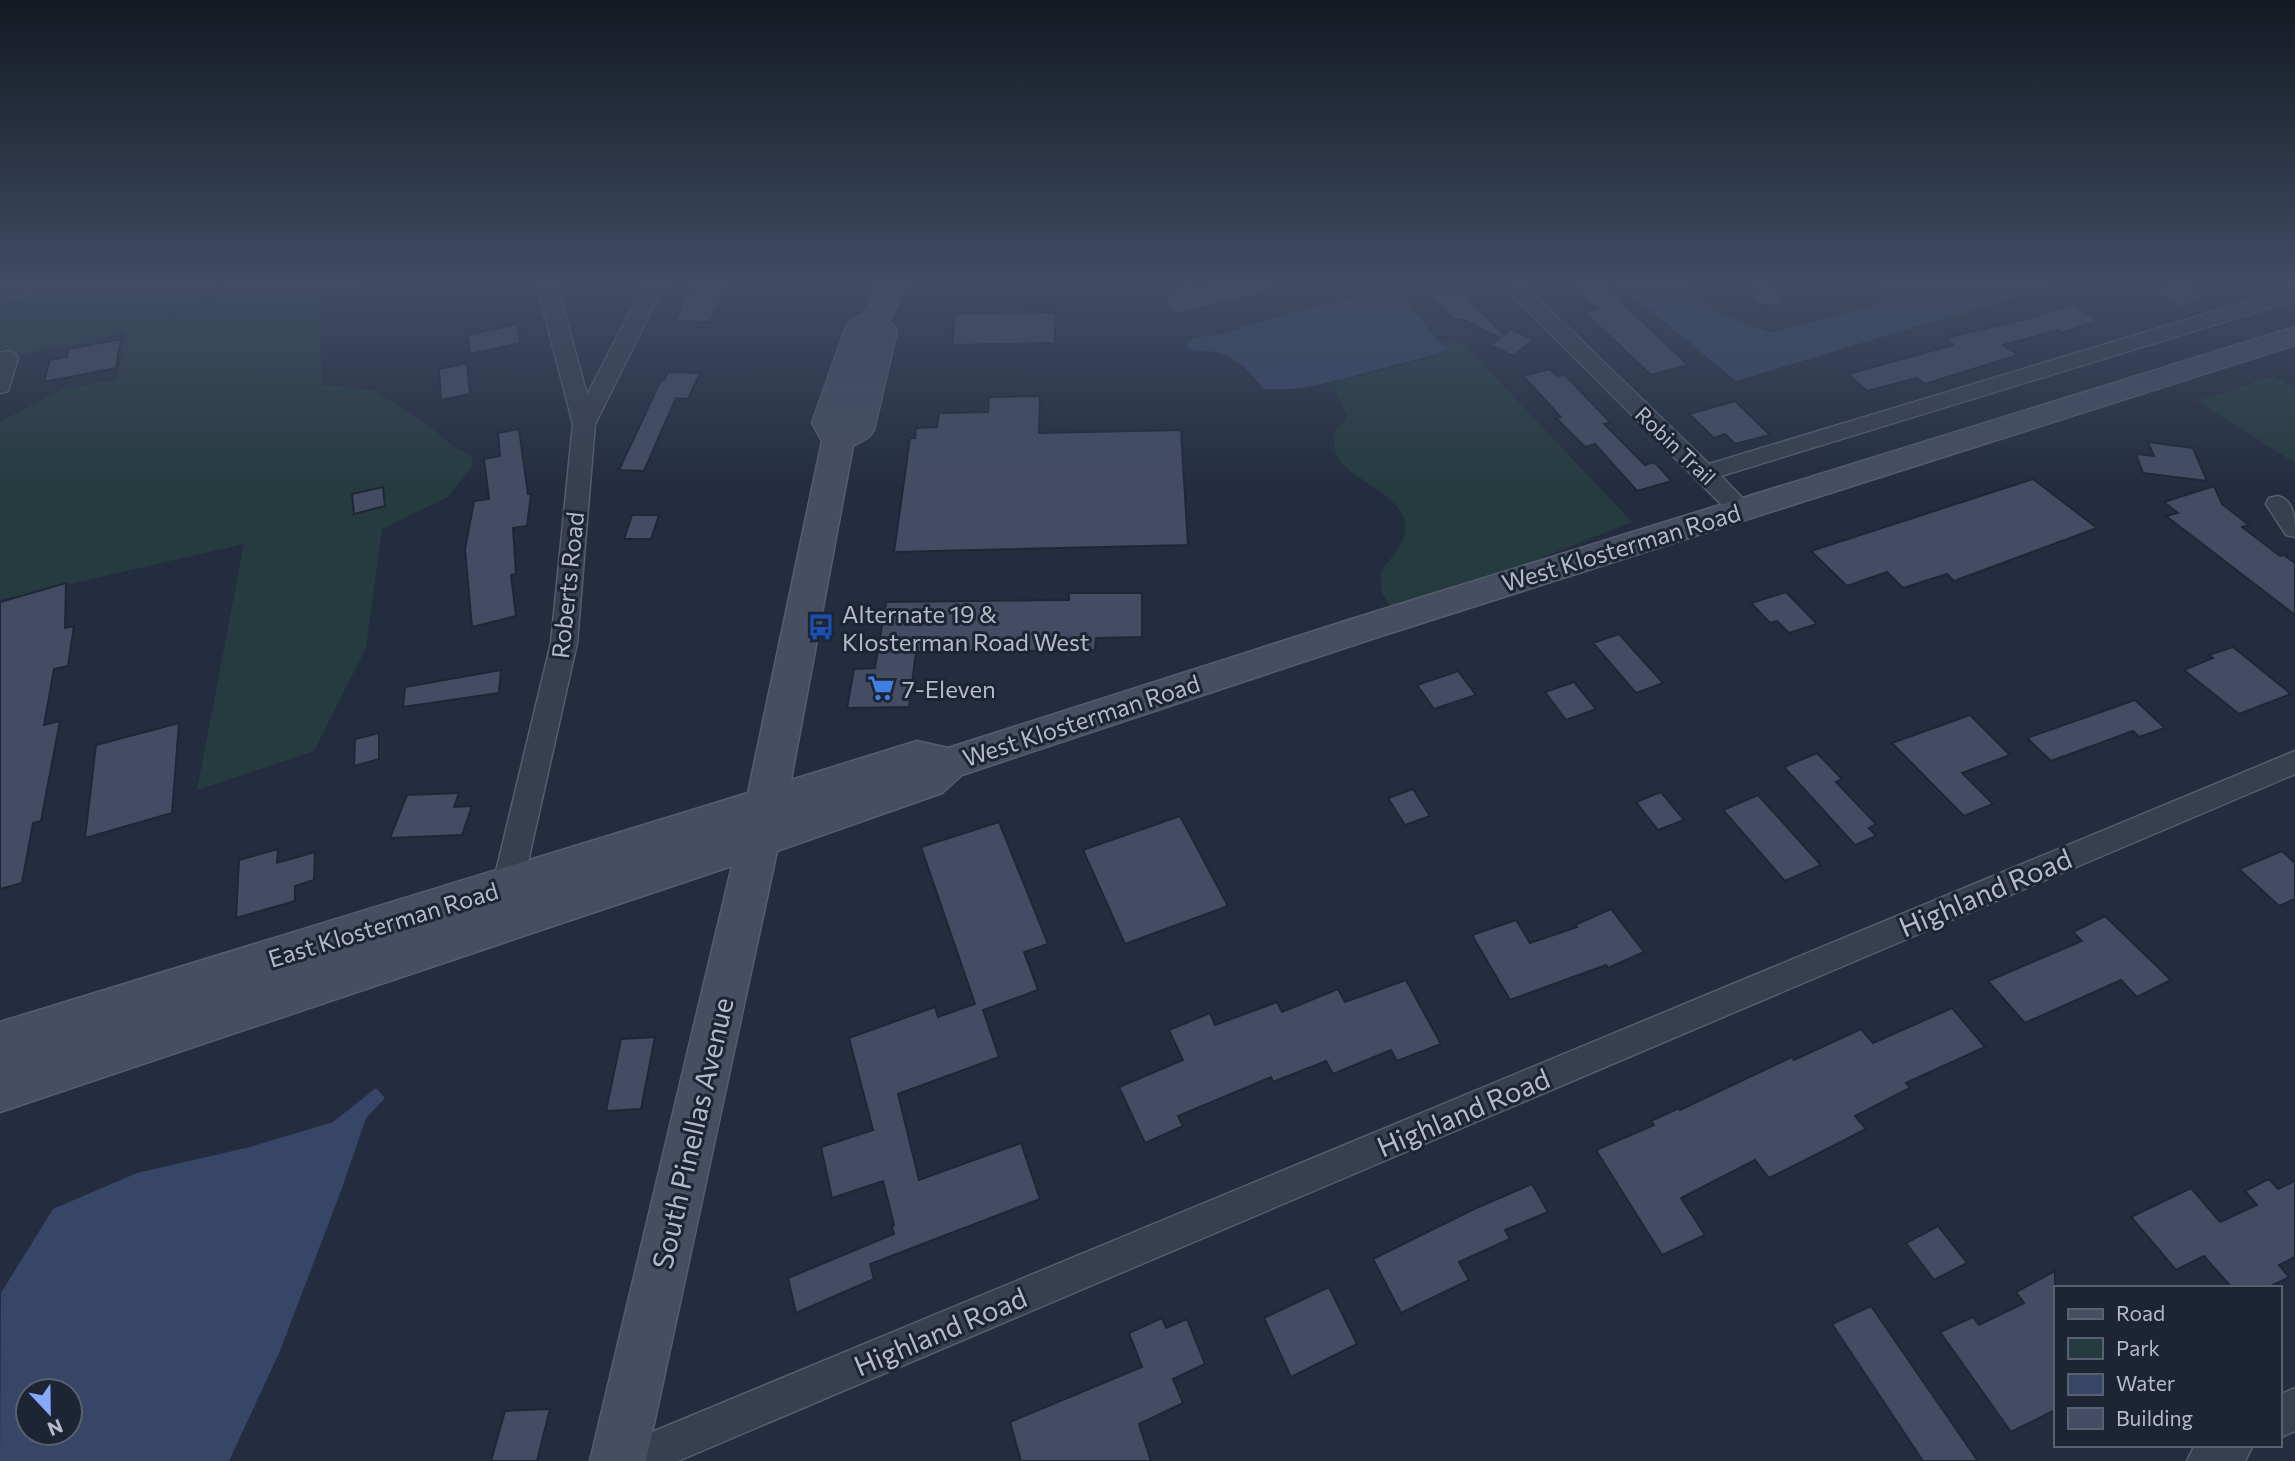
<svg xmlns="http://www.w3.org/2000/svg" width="2295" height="1461" viewBox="0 0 2295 1461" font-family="Commissioner,sans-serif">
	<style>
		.green { fill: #263b40 }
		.water { fill: #374667; fill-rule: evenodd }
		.building { fill: #434c62; stroke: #1f2636; stroke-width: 2 }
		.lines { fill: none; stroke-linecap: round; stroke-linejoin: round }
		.street-casing { stroke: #565d6d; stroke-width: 3 }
		.secondary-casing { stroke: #565d6d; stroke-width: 3 }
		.street { fill: #383f4f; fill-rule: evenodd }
		.secondary { fill: #464e62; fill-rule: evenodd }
		.labels { text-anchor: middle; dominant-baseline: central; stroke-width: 6; stroke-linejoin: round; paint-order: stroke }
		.far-street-label { font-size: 21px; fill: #b4baca; stroke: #1d2434 }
		.street-label { font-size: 24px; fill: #b4baca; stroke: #1d2434 }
		.poi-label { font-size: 24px; fill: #b4baca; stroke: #1d2434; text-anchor: start }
		.near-street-label { font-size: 28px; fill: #b4baca; stroke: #1d2434 }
	</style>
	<rect width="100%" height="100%" fill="#242d3f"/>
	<!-- green -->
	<g class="green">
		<path d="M0,285H221L196,305L162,316L202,307L229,285H376L319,298L322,385L373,390L428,425L457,449L472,456L473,465L448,497L382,529L366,648L314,751L197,790L244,544L0,600V422L60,390L118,379L125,330L101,339L0,358Z"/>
		<path d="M1459,339L1632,522L1495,576L1392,608L1382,593L1380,573C1386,563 1401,549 1404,537C1416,495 1347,483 1336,453C1333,447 1335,437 1334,431L1345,422L1347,416L1335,388V382L1421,360L1448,349L1439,342Z"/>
		<path d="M2273,376L2295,388V463L2197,401Z"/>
	</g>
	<!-- water -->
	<g class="water">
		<path d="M1620,285H1683L1720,314L1771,333L1879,305L1880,285H2055L1736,381Z"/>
		<path d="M1398,290L1439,342L1449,349C1424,358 1400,364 1376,370C1339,380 1302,392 1264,389C1250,373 1240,359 1219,353C1208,349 1195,354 1186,346L1193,338L1216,335L1315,306Z"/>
		<path d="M376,1088L385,1098L366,1118L342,1188L280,1351L229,1461H0L1,1293L53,1209L137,1173L250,1147L333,1122ZM70,1391V1433H28V1391Z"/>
	</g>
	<!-- building -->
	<g class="building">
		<path d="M692,285H727L710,322L675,321Z"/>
		<path d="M1189,285L1192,290L1211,285H1267L1268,292L1175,315L1163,298L1170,296L1166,291Z"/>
		<path d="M1571,285H1604L1688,365L1651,375L1584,312L1598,309Z"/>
		<path d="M1753,285L1780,288L1781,307L1753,303Z"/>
		<path d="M2175,285H2185L2207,299L2178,307L2153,291Z"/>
		<path d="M1457,288L1504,335L1511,329L1534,340L1513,356L1490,345L1500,338L1462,319L1456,321L1430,295Z"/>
		<path d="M2073,304L2099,321L2062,333L2059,330L2003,345L2018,355L1925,384L1917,378L1867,391L1848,374L1953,345L1945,338L2038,316L2036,315Z"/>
		<path d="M1055,312V343L952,345L955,314Z"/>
		<path d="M517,324L521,343L470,354L467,335Z"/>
		<path d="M121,339L116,368L44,382L50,360L67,357L69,349Z"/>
		<path d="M467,363L470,394L441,400L439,369Z"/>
		<path d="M1550,369L1557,376L1565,375L1610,422L1604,424L1645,465L1654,462L1672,481L1637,491L1595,444L1585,447L1556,418L1561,417L1523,376Z"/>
		<path d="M668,372L700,373L688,399L676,398L644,471L619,470L661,380H664Z"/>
		<path d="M1040,396L1039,433L1181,430L1188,545L894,552L910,438H915L916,428L937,427L939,413L988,412L989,397Z"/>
		<path d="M1735,401L1770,435L1735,444L1725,434L1714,438L1689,414Z"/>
		<path d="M519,429L528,494H531L527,526L513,528L516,574L511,575L516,616L472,627L465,549L474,501L489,499L484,459L500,456L498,433Z"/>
		<path d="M2148,442L2193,448L2207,481L2143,473L2136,454L2154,456Z"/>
		<path d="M2033,479L2097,528L1954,581L1947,574L1903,588L1887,572L1847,586L1811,551Z"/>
		<path d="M2214,486L2222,504L2249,525L2242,527L2280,556L2284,555L2295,563V615L2166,516L2178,513L2164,502Z"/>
		<path d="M383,487L385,506L354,514L352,494Z"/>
		<path d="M632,515H659L651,539H624Z"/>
		<path d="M66,583L65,628L74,626L68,666L54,669L44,725L60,721L41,821L33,823L22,883L0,889V602Z"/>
		<path d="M1786,592L1817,624L1789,633L1777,621L1770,623L1751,603Z"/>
		<path d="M1069,593H1142V637L1096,638L1095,650L916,652L909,707L847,708L854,669L875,668L886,602L1069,600Z"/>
		<path d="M1619,634L1663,683L1636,693L1593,643Z"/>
		<path d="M2233,647L2291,694L2239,714L2184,670L2213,658L2209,655Z"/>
		<path d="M501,670L499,693L403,707L405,687Z"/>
		<path d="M1458,671L1476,695L1434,709L1417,685Z"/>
		<path d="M1574,682L1596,709L1566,720L1545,692Z"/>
		<path d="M2135,700L2165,728L2139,737L2133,731L2051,761L2027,738Z"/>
		<path d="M1970,715L2010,755L1962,773L1993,804L1964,816L1892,743Z"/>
		<path d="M179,723L172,813L85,838L96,745Z"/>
		<path d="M379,733V759L354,766L355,739Z"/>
		<path d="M1817,753L1842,779L1836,782L1876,824L1869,828L1876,836L1855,845L1784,767Z"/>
		<path d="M1413,789L1430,816L1405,825L1388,798Z"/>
		<path d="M1661,792L1684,820L1658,830L1636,802Z"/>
		<path d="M459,793L454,807L472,806L462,835L390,838L407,795Z"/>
		<path d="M1758,795L1821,865L1785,881L1723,810Z"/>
		<path d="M1180,816L1228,906L1125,944L1083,850Z"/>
		<path d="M999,822L1048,944L1024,952L1038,990L983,1010L999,1057L898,1094L919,1180L1021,1143L1040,1199L870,1264L874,1279L796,1313L788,1278L894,1234L892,1226L894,1225L883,1181L832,1198L821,1147L873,1130L849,1038L935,1007L938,1017L975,1004L921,847Z"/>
		<path d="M278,849L277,863L315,852L314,880L295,886V901L236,918L239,860Z"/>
		<path d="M2282,851L2295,863V899L2279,906L2239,869Z"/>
		<path d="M1611,909L1644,952L1608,968L1606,965L1510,1000L1472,935L1516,920L1530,943L1577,927L1575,925Z"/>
		<path d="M2105,916L2171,980L2137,997L2121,980L2025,1023L1988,981L2082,941L2073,932Z"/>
		<path d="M1406,980L1441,1044L1397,1061L1391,1050L1333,1074L1326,1061L1273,1082L1271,1077L1178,1116L1183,1126L1145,1143L1119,1087L1183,1060L1169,1030L1210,1013L1215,1025L1277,1002L1282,1012L1338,989L1345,1002Z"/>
		<path d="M1952,1008L1985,1047L1906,1083L1910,1088L1855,1116L1866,1129L1825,1150L1769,1178L1755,1160L1681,1198L1705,1235L1662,1255L1596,1150L1654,1125L1651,1121L1679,1108L1680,1110L1792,1057L1794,1060L1861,1029L1873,1043Z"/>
		<path d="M655,1037L641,1109L606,1111L621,1039Z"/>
		<path d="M2269,1179L2278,1189L2295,1181V1257L2279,1265L2289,1277L2267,1288H2232L2204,1256L2176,1270L2131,1217L2191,1188L2220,1222L2257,1205L2245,1191Z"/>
		<path d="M1532,1184L1548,1212L1505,1230L1510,1239L1459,1262L1469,1280L1401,1313L1373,1259L1474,1209Z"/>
		<path d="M1938,1226L1967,1263L1934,1280L1906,1243Z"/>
		<path d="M2055,1271V1410L2011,1432L1940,1332L1973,1317L1979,1325L2024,1303L2016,1292Z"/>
		<path d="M1329,1287L1357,1344L1291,1377L1264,1318Z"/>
		<path d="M1871,1306L1978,1461H1923L1832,1324Z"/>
		<path d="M1162,1318L1166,1328L1187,1319L1205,1364L1173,1379L1183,1403L1139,1424L1151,1461H1021L1010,1422L1142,1367L1129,1333Z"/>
		<path d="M550,1409L537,1461H491L505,1411Z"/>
	</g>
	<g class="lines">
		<!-- street casing -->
		<g class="street-casing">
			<g id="street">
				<path d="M18,285H50L47,289L0,302V290Z"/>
				<path d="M537,285H557L587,395L644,285H664L595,424L577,643L523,884L519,893L508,897L497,893L493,884L551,643L573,424Z"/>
				<path d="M1520,286L1527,288L1709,464L2295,287V300L1721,476L1754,510L1751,516L1742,518L1733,516L1513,296L1510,292L1513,288Z"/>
				<path d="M7,351L15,353L18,358L8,391L0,393V353Z"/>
				<path d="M2278,496C2295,501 2295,520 2295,537L2286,535L2266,504L2269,498Z"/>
				<path d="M2295,751V774L678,1461H610L616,1447Z"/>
				<path d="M2295,1388V1431L2279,1438V1395Z"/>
				<path d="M2195,1445H2253L2245,1461H2187Z"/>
			</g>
		</g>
		<!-- secondary casing -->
		<g class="secondary-casing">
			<path id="secondary" d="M880,285H908L888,322L892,323L897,331L874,430L869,437L853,446L791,780L917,741L948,748L1355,618L2295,327V345L1381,636L1088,733L962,775L942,793L777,851L646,1461H590L732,866L0,1112V1066L279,976L0,1066V1022L748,793L822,441L812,423L846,327L850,321L864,314Z"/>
		</g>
		<!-- street -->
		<use href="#street" class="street"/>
		<!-- secondary -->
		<use href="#secondary" class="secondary"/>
	</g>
	<!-- sky -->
	<linearGradient id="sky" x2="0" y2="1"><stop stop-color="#141923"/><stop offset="0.58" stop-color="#3f4c63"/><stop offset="1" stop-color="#3f4c63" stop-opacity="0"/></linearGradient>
	<rect width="2295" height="489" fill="url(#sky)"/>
	<!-- icons -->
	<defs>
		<g id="bus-bare" transform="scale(2.1)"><path d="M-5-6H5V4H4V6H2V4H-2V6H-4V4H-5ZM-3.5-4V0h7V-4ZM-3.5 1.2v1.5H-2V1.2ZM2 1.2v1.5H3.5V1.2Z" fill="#1a4fb4" stroke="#1d2434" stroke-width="2.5" paint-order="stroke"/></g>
		<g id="supermarket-bare" transform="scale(2.1)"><path d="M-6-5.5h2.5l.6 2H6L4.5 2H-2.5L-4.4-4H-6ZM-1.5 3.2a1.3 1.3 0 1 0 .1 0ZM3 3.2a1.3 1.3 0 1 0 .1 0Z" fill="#3f7fe0" stroke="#1d2434" stroke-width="2.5" paint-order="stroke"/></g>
	</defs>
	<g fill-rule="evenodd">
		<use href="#bus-bare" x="821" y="627"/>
		<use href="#supermarket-bare" x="881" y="688"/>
	</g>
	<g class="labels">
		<!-- far-street labels -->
		<g class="far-street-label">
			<text transform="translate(1676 445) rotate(44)">Robin Trail</text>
		</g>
		<!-- street labels -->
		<g class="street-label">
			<text transform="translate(1621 547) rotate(-17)">West Klosterman Road</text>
			<text transform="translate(567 585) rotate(-84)">Roberts Road</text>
			<text transform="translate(1081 720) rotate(-18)">West Klosterman Road</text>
			<text transform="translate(383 924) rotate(-17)">East Klosterman Road</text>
		</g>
		<!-- poi labels -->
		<g class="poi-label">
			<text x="842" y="613">Alternate 19 &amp;<tspan x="842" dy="28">Klosterman Road West</tspan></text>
			<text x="902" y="688">7-Eleven</text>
		</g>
		<!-- near-street labels -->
		<g class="near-street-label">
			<text transform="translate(1985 892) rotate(-23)">Highland Road</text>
			<text transform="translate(1463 1112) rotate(-23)">Highland Road</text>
			<text transform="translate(692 1133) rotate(-77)">South Pinellas Avenue</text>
			<text transform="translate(940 1331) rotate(-23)">Highland Road</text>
		</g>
	</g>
	<!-- legend -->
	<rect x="2054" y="1286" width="228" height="161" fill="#1d2434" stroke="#596070" stroke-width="2"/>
	<rect x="2068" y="1309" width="35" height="10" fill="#464e62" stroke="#596070" stroke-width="2"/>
	<text x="2116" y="1321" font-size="21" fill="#b4baca">Road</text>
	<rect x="2068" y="1338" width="35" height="21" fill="#263b40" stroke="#596070" stroke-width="2"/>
	<text x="2116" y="1356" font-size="21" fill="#b4baca">Park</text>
	<rect x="2068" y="1374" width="35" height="21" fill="#374667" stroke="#596070" stroke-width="2"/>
	<text x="2116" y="1391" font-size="21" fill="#b4baca">Water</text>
	<rect x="2068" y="1408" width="35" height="21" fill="#434c62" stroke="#596070" stroke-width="2"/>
	<text x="2116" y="1426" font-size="21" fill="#b4baca">Building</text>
	<!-- north arrow -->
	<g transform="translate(49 1412) rotate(158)"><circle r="33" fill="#1d2434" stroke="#596070" stroke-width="2"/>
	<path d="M0-5L12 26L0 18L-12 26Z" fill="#88a9fb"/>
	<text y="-10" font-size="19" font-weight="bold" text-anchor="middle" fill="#b4baca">N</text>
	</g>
</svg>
